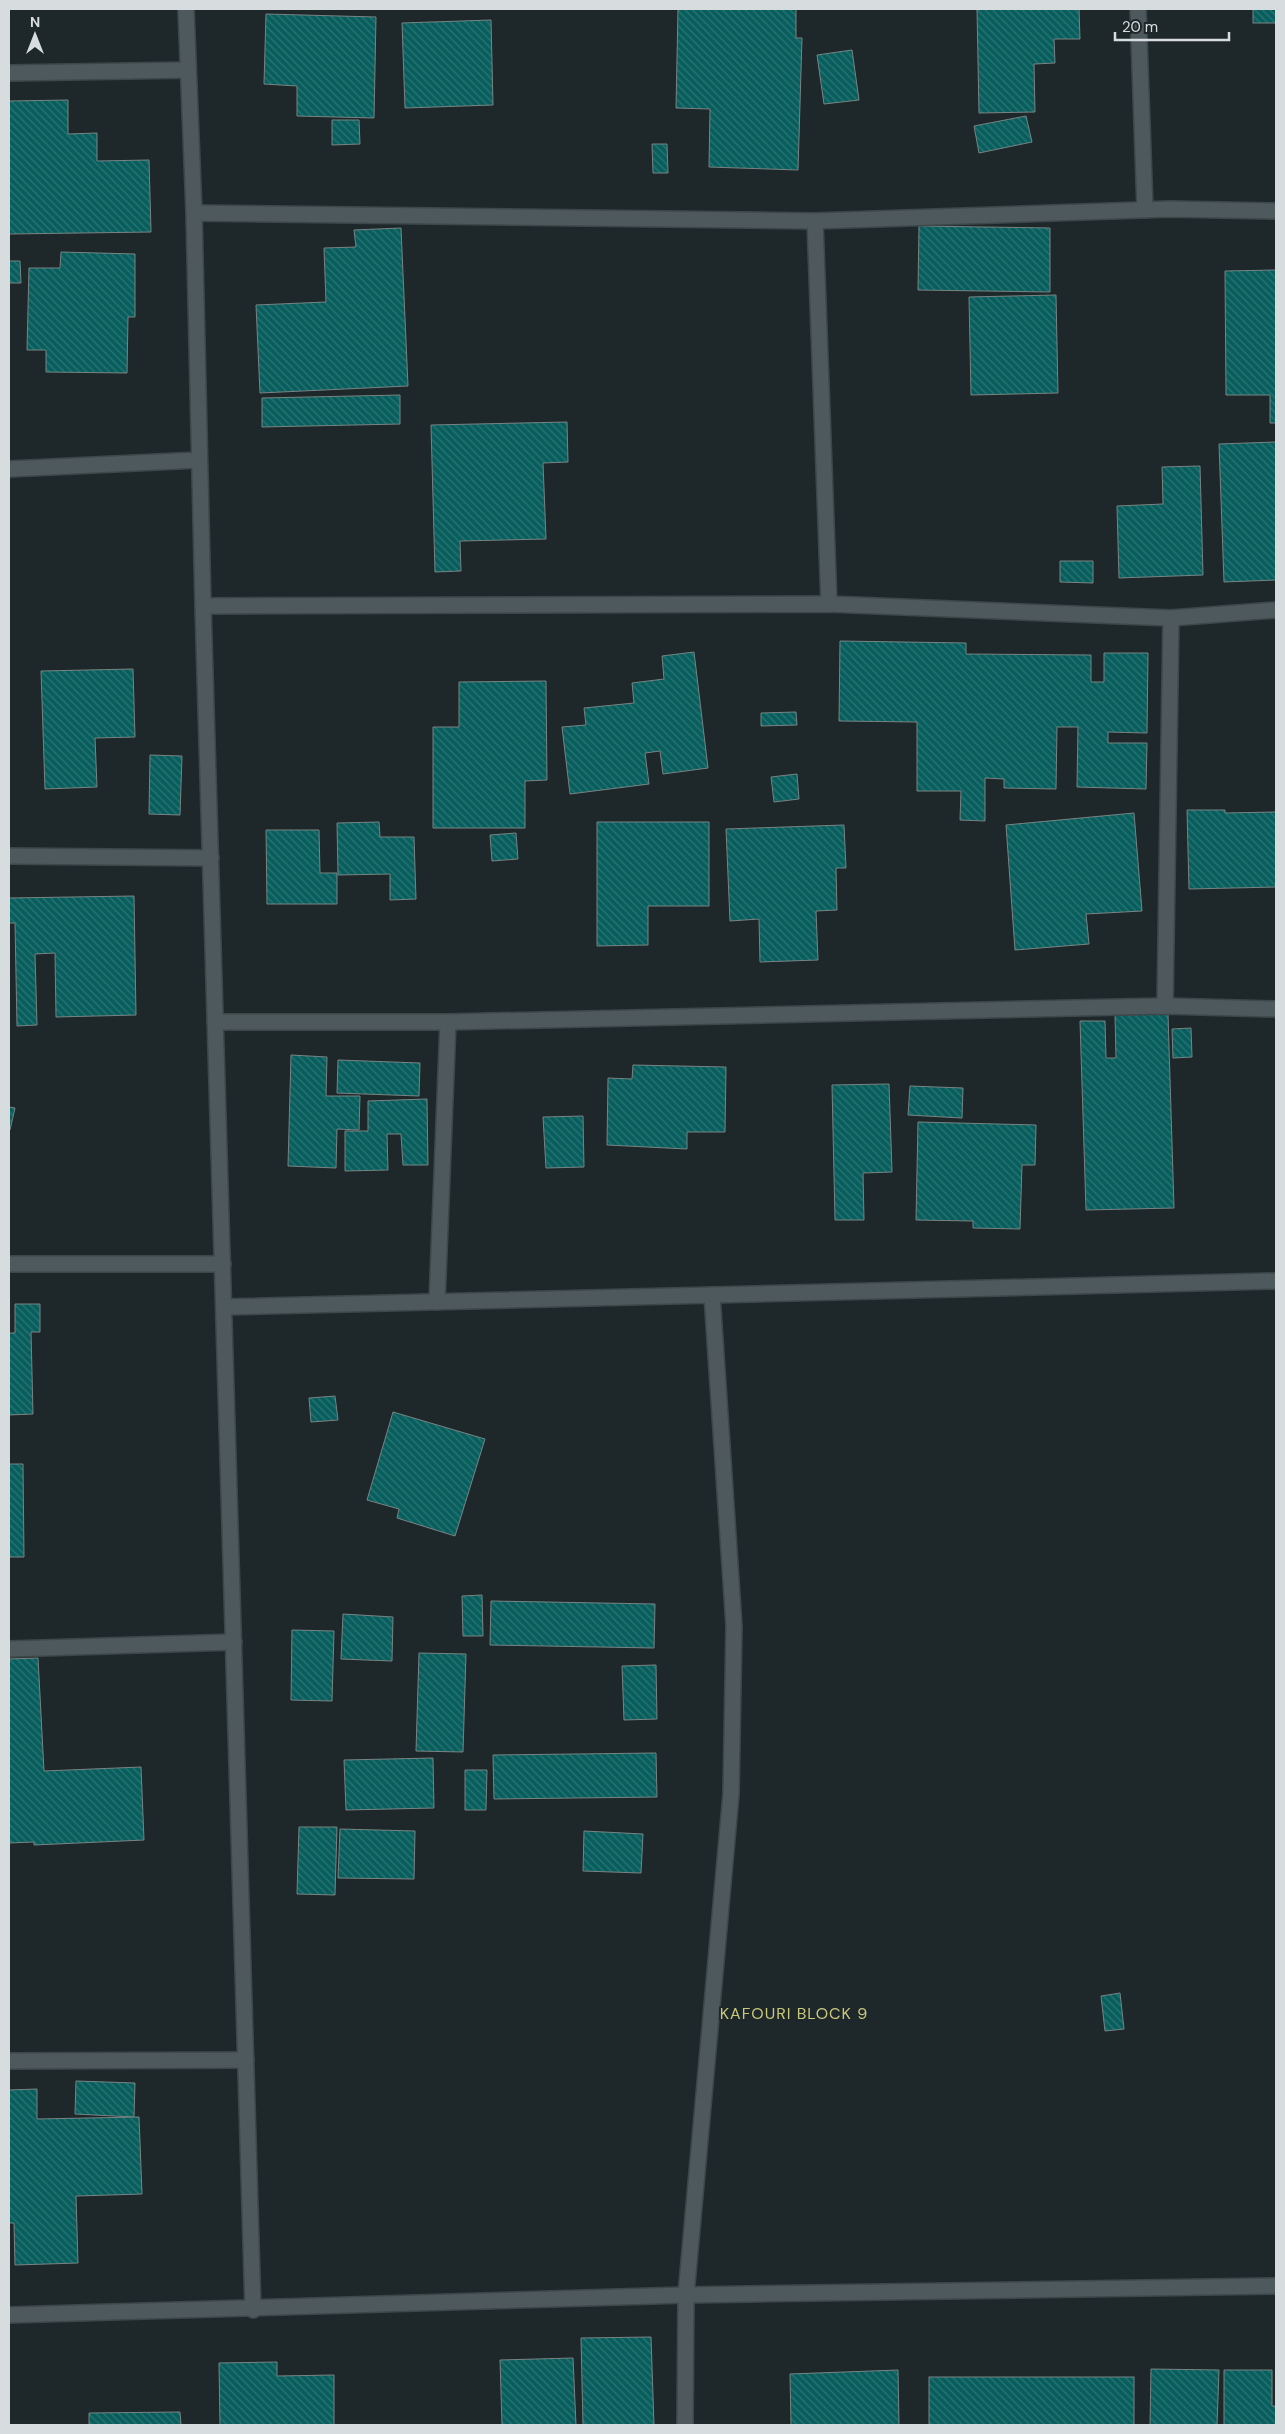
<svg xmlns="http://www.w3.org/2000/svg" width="1285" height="2434" viewBox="0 0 1285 2434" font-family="'DM Sans',sans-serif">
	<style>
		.building { fill: url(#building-back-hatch); stroke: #778483 }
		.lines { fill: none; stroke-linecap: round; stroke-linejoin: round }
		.minor-casing { stroke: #3d4649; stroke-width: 18 }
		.minor { stroke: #4e595d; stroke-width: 15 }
		.labels { text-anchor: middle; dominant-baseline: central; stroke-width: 4; stroke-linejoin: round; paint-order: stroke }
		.neighbourhood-label { font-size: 16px; letter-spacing: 1px; fill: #cac97b; stroke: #1e282b }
	</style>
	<defs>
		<pattern id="building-back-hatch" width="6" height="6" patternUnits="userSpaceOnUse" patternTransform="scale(1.25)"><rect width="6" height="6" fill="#085e5d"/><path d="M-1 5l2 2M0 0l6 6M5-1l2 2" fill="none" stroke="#2b7574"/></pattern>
	</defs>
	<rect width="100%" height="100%" fill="#1e282b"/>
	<!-- building -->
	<g class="building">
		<path d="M678,9H796V38H802L798,170L709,167L710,109L676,108Z"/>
		<path d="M977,9H1079L1080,39H1054L1055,63L1034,64L1035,112L979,113Z"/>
		<rect x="1253" y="9" width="23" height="14"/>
		<path d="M266,14L376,17L374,118L297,116V86L264,84Z"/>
		<path d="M491,20L493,105L405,108L402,23Z"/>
		<path d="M852,50L859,100L824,104L817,55Z"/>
		<path d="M68,100V134L97,133V161L149,160L151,232L9,234V101Z"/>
		<path d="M1026,116L1032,142L979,153L974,126Z"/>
		<path d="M332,120H359L360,144L332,145Z"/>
		<path d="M652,144H667L668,173H653Z"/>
		<path d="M919,226L1050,228V292L918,290Z"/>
		<path d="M401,228L408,386L260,393L256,305L326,302L324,248L356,247L354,230Z"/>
		<path d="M61,252L135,254V317H128L127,373L46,372V350H27L29,268H60Z"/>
		<path d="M9,261H20L21,283H9Z"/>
		<path d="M1276,270V423H1270V395H1226L1225,271Z"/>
		<path d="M1056,295L1058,393L971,395L969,297Z"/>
		<path d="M400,395V424L262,427V398Z"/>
		<path d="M567,422L568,462L543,463L546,539L460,541L461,571L435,572L431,425Z"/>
		<path d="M1276,442V580L1224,582L1219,444Z"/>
		<path d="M1200,466L1203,575L1119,578L1117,506L1163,504L1162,467Z"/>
		<path d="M1060,561H1093V583L1060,582Z"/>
		<path d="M840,641L966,643V654L1091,655V682H1104V653H1148L1147,733L1108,732V743H1147L1146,789L1077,787L1078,727H1057L1056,789L1004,788V779L985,778V821L960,820L961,791H917V722L839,721Z"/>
		<path d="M694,652L708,768L663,774L660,751L645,753L649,784L570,794L562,727L586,725L584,708L634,703L632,683L664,679L662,656Z"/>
		<path d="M133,669L135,737L95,738L97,787L45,789L41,671Z"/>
		<path d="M546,681L547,780L525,781V828H433V727H459V682Z"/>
		<path d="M796,712L797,725L761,726V713Z"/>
		<path d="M150,755L182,756L180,815L149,814Z"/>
		<path d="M797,774L799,799L774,802L771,777Z"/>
		<path d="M1187,810H1225V813L1276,812V887L1189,889Z"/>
		<path d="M1134,813L1142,911L1086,914L1089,944L1015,950L1006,825Z"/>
		<path d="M379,822L380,837H414L416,899L390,900V874L338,875L337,823Z"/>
		<path d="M597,822H709V906H648V945L597,946Z"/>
		<path d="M844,825L846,868H836L837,910L816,911L818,960L760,962L759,919L730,921L726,829Z"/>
		<path d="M266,830H319L320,873H337V904H267Z"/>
		<path d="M516,833L518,859L492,861L490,835Z"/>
		<path d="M134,896L136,1015L56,1017L55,953L35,954L37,1025L17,1026L15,923H9V898Z"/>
		<path d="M1168,1014L1174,1208L1086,1210L1080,1021H1105L1106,1058H1116L1115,1015Z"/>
		<path d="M1191,1028L1192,1057L1173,1058L1172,1029Z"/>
		<path d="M291,1055L327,1057L326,1096H360L359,1130L337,1129L336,1168L288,1166Z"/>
		<path d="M338,1060L420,1063L419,1096L337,1093Z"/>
		<path d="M633,1065L726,1067L725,1132H687V1149L607,1145L608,1078L632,1079Z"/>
		<path d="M889,1084L892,1172L863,1173L864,1220H835L832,1085Z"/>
		<path d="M910,1086L963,1088L962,1118L908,1115Z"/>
		<path d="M427,1099L428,1165H403L401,1134H387L388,1170L345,1171V1131H368V1101Z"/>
		<path d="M9,1107L15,1108L10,1130H9Z"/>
		<path d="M583,1116L584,1167L546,1168L543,1117Z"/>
		<path d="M918,1122L1036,1125L1035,1165H1022L1020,1229L973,1228V1221L916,1220Z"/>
		<path d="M15,1304H40V1332H31L33,1414L9,1415V1333H15Z"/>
		<path d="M335,1396L338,1420L311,1422L309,1398Z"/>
		<path d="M393,1412L485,1439L455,1536L397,1518L399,1509L367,1500Z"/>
		<path d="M9,1464H23L24,1557H9Z"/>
		<path d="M482,1595L483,1636H463L462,1596Z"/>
		<path d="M491,1601L655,1604L654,1648L490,1645Z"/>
		<path d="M343,1614L393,1617L392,1661L341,1659Z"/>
		<path d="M292,1630L334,1631L332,1701L291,1700Z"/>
		<path d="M419,1653L466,1654L463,1752L416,1751Z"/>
		<path d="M38,1658L44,1771L141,1767L144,1840L34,1845V1842L9,1843V1659Z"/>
		<path d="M656,1665L657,1719L624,1720L622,1666Z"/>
		<path d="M656,1753L657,1797L494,1799L493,1755Z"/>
		<path d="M433,1758L434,1808L346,1810L344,1760Z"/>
		<path d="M465,1770H487L486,1810H465Z"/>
		<path d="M299,1827H337L335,1895L297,1894Z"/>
		<path d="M340,1829L415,1831L414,1879L338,1878Z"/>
		<path d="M584,1831L643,1834L641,1873L583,1871Z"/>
		<path d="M1120,1993L1124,2029L1105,2031L1101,1996Z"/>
		<path d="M76,2081L135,2083L134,2117L75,2114Z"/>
		<path d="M37,2089V2119L139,2117L142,2194L76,2196L78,2263L15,2265L14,2223H9V2090Z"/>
		<path d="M651,2337L654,2425H583L581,2338Z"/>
		<path d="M573,2358L576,2425H502L500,2360Z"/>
		<path d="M277,2362V2376L334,2375V2425H220L219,2363Z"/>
		<path d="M1151,2369L1219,2370L1217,2425H1150Z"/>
		<path d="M898,2370L899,2425H791L790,2374Z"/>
		<path d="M1224,2370H1272V2406H1276V2425H1224Z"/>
		<rect x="929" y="2377" width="205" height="48"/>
		<path d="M180,2412L181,2425H89V2413Z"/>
	</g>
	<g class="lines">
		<!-- minor casing -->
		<g class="minor-casing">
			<g id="minor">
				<path d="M186,9L194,213L203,606L253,2310"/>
				<path d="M1138,9L1145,210"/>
				<path d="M9,73L188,70"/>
				<path d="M194,213L815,221L1170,209L1276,211"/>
				<path d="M815,221L829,604"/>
				<path d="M9,469L199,460"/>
				<path d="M203,606L829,604L1171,618L1165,1006"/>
				<path d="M1171,618L1276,610"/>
				<path d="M9,856L211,858"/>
				<path d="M215,1022H448L1165,1006L1276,1009"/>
				<path d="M9,1264H223"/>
				<path d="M437,1302L448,1022"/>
				<path d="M224,1307L1276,1281"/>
				<path d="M9,1649L234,1642"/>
				<path d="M9,2061L246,2060"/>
				<path d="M9,2315L686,2295L1276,2286"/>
				<path d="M685,2425L686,2295L731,1794L734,1626L712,1295"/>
			</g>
		</g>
		<!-- minor -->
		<use href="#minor" class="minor"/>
	</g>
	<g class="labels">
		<!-- neighbourhood labels -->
		<g class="neighbourhood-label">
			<text x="794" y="2013">KAFOURI BLOCK 9</text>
		</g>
	</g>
	<!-- border -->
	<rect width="1285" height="2434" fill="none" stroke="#d7dddf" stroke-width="20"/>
	<!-- north arrow -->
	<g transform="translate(35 35)" stroke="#1e282b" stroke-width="4" paint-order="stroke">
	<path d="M0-4L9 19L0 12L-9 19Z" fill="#d7dddf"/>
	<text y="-8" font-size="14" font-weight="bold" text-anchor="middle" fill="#d7dddf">N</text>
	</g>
	<!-- scale -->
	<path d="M1115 32v8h114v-8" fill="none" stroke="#d7dddf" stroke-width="2.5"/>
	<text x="1122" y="32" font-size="15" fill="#d7dddf" stroke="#1e282b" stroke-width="4" paint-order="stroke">20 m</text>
</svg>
